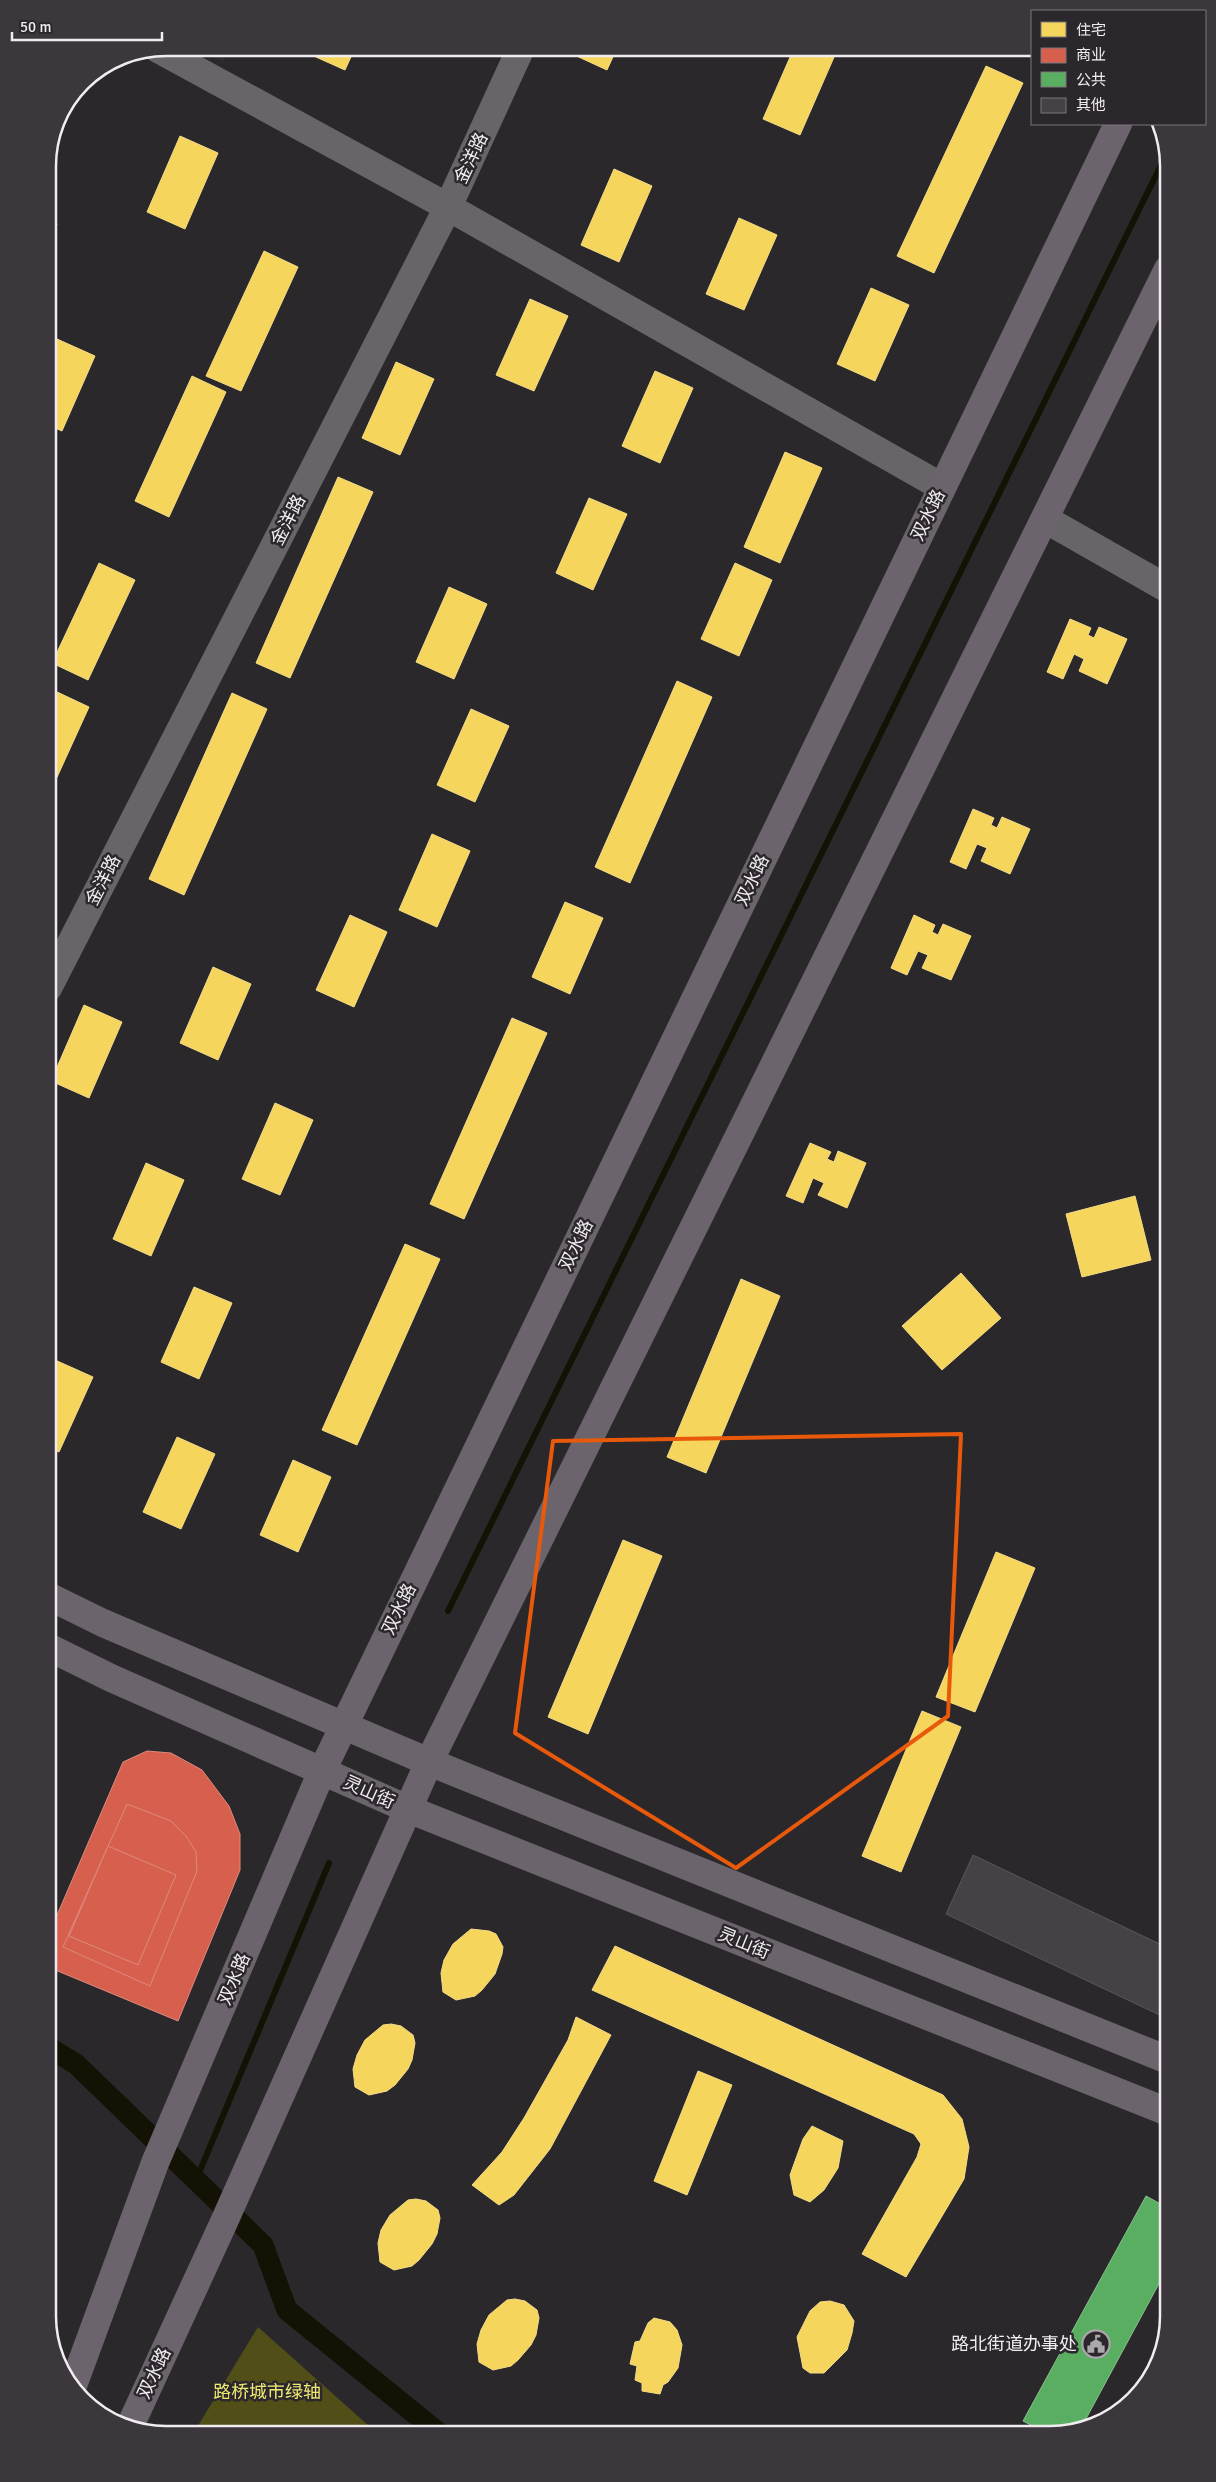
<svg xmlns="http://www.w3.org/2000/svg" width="1216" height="2482" viewBox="0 0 1216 2482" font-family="Signika,'Noto Sans SC',sans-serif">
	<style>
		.built { fill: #352b35 }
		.green { fill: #514e18 }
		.homes { fill: #f6d55c; stroke: #f4dc88 }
		.shops { fill: #d6604d; stroke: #de8a7e }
		.public { fill: #5aae61; stroke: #87c18c }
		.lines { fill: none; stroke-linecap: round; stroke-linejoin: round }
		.stream { stroke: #141204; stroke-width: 6 }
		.canal { stroke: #141204; stroke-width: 21 }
		.building { fill: #444244; stroke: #5a575a }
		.minor { stroke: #686568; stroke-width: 28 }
		.major { stroke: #6b646c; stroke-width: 28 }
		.marked { fill: none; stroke: #e8590c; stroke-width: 4; stroke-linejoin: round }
		.labels { text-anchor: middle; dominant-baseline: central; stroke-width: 5; stroke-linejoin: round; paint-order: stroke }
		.street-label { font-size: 18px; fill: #f0ecf0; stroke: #2c272c }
		.poi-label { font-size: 18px; fill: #f0ecf0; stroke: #2c272c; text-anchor: end }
		.park-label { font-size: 18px; fill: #eee970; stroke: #2c272c }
		.rim { fill: none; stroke: #f0ecf0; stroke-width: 2.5 }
	</style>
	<rect width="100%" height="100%" fill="#2b282b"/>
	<!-- built -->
	<path class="built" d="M198,48H229L223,62Z"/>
	<!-- green -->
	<path class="green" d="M258,2327L378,2434H193Z"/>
	<!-- homes -->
	<g class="homes">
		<path d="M309,48H355L345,70L307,53Z"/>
		<path d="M572,48H617L607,70L570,53Z"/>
		<path d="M794,48H838L800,135L763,119Z"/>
		<path d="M986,66L1023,83L934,273L897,256Z"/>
		<path d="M180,136L218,153L185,229L147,212Z"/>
		<path d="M614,169L652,186L619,262L581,245Z"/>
		<path d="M739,218L777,235L744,310L706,294Z"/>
		<path d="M48,220L57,224L48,245Z"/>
		<path d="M264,251L298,267L241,391L206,376Z"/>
		<path d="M871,288L909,305L875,381L837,364Z"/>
		<path d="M530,299L568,316L534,391L496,375Z"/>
		<path d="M57,339L95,356L62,431L48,425V360Z"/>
		<path d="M396,362L434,379L400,455L362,438Z"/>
		<path d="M655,371L693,388L660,463L622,446Z"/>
		<path d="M192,376L226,392L169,517L135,501Z"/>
		<path d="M785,452L822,468L780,563L744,547Z"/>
		<path d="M338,477L373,492L290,678L256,663Z"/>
		<path d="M589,498L627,514L593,590L556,573Z"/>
		<path d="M99,563L135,580L88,680L52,663Z"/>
		<path d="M735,563L772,580L739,656L701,639Z"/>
		<path d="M449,587L487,604L454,679L416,662Z"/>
		<path d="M1070,619L1091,628L1088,635L1094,638L1099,627L1127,639L1107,684L1079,671L1084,659L1074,654L1063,679L1047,672Z"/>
		<path d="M677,681L712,697L630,883L595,867Z"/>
		<path d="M55,691L89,707L48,797V707Z"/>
		<path d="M232,693L267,709L184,895L149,879Z"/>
		<path d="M471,709L509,726L475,802L437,785Z"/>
		<path d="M973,809L994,818L991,825L997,828L1002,817L1030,829L1010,874L981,861L987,848L977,844L966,869L950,862Z"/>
		<path d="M432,834L470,851L437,927L399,910Z"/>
		<path d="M565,902L603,918L570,994L532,977Z"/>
		<path d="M350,915L387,932L354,1007L316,990Z"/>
		<path d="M914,915L935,925L932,932L938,935L943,924L971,936L951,980L922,968L928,955L918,951L907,975L891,968Z"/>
		<path d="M213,967L251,984L218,1060L180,1043Z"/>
		<path d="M84,1005L122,1022L89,1098L51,1081Z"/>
		<path d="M512,1018L547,1033L464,1219L430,1204Z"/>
		<path d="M275,1103L313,1120L280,1195L242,1179Z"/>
		<path d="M810,1143L831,1152L827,1159L834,1162L838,1151L866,1163L847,1208L818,1195L824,1183L813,1178L803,1203L786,1196Z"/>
		<path d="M48,1145L54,1148L48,1163Z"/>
		<path d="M146,1163L184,1180L151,1256L113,1239Z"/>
		<path d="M1135,1196L1151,1260L1082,1277L1066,1214Z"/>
		<path d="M405,1244L440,1259L357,1445L322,1430Z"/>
		<path d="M961,1273L1001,1318L942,1370L902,1326Z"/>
		<path d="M741,1279L780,1296L706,1473L667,1457Z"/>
		<path d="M194,1287L232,1303L199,1379L161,1362Z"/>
		<path d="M55,1360L93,1377L59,1452L48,1447V1376Z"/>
		<path d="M177,1437L215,1454L181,1529L143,1512Z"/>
		<path d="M293,1460L331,1477L298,1552L260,1535Z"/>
		<path d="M623,1540L662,1556L588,1734L548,1717Z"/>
		<path d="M996,1552L1035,1568L975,1712L936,1697Z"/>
		<path d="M922,1711L961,1727L901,1872L862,1856Z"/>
		<path d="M471,1929L489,1931L496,1934L503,1947L502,1954L495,1974L482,1990L475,1996L456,2000L443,1992L441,1973L444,1960L453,1944Z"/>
		<path d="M615,1946L943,2095L962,2119L969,2147L964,2179L906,2277L862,2254L917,2157L921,2144L914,2134L592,1990Z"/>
		<path d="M576,2017L611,2035L550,2149L514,2195L499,2205L472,2185L502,2152L524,2118L568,2040Z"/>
		<path d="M391,2024L401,2026L413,2035L415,2043L412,2060L408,2069L395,2085L387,2091L369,2095L355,2087L353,2069L357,2055L365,2040L383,2025Z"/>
		<path d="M698,2071L732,2085L687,2195L654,2181Z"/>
		<path d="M812,2126L843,2141L838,2168L824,2190L810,2202L794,2195L790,2175L803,2139Z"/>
		<path d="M416,2199L426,2201L438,2210L440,2218L437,2234L432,2244L419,2260L412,2266L394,2270L380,2262L378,2243L381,2230L390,2215L408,2200Z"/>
		<path d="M515,2299L525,2301L537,2310L539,2318L536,2335L531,2345L518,2360L511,2366L493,2370L479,2362L477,2344L481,2330L489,2315L507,2300Z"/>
		<path d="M830,2301L844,2305L854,2321L852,2333L847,2350L824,2373H810L803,2368L797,2337L810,2311L820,2302Z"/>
		<path d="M654,2318L670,2322L677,2330L682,2345L678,2368L668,2382L663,2385L660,2394L642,2391V2383L635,2380L637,2366L630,2364L635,2342L640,2341L648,2323Z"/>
	</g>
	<!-- shops -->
	<g class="shops">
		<path d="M147,1751L171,1753L202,1770L229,1806L240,1834V1870L178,2021L48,1967V1936L123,1762Z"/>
		<path d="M127,1804L171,1821L186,1836L196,1852L197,1871L150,1986L63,1947Z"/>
		<path d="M108,1846L176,1875L138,1965L69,1936Z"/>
	</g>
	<!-- public -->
	<path class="public" d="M1146,2196L1168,2208V2267L1081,2428L1048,2434L1023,2421Z"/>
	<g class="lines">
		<!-- stream -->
		<g class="stream">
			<path d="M448,1611L1166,155"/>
			<path d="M196,2180L329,1863"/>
		</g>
		<!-- canal -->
		<path class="canal" d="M48,2047L76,2064L263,2245L287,2310L440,2434"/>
	</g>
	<!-- building -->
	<g class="building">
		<path d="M48,1705L55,1710L48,1722Z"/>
		<path d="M973,1855L1168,1948V2019L946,1914Z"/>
	</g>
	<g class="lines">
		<!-- minor -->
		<g class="minor">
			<path d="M158,49L448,207L942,487"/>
			<path d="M1045,519L1168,589"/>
			<path d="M48,988L448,207L521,48"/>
		</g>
		<!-- major -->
		<g class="major">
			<path d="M48,1596L103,1623L429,1762L1168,2060"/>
			<path d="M48,1647L111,1678L408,1809L1168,2112"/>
			<path d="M74,2383L155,2163L322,1771L1118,124"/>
			<path d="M131,2424L224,2222L429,1762L1168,269"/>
		</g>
	</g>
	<!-- marked area -->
	<path class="marked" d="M961,1434L948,1716L736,1868L515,1733L553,1441Z"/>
	<!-- icons -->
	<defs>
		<g id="civic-ring" transform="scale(1.4375)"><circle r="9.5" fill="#2c272c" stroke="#aba7ab" stroke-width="1.5"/><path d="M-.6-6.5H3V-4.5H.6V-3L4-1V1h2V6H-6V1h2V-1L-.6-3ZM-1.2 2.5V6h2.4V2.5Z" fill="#aba7ab"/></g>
	</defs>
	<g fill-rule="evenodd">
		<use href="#civic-ring" x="1096" y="2344"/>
	</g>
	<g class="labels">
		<!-- street labels -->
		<g class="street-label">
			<text transform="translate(471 158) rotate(-65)">金洋路</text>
			<text transform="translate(928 515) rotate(-64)">双水路</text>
			<text transform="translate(288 520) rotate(-63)">金洋路</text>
			<text transform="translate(103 880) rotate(-63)">金洋路</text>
			<text transform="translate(752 880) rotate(-64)">双水路</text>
			<text transform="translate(576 1245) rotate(-64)">双水路</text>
			<text transform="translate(399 1609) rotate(-64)">双水路</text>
			<text transform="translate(369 1792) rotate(24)">灵山街</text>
			<text transform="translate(744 1943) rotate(22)">灵山街</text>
			<text transform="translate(234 1979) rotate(-67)">双水路</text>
			<text transform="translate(154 2373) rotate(-65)">双水路</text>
		</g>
		<!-- poi labels -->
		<g class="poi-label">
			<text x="1077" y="2344">路北街道办事处</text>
		</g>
		<!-- park labels -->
		<g class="park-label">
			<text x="267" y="2392">路桥城市绿轴</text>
		</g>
	</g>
	<!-- crop -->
	<path d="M0 0H1216V2482H0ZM166 56H1050A110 110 0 0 1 1160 166V2316A110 110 0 0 1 1050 2426H166A110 110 0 0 1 56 2316V166A110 110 0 0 1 166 56Z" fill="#3c373c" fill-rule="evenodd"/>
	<path class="rim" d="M166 56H1050A110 110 0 0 1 1160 166V2316A110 110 0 0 1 1050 2426H166A110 110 0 0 1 56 2316V166A110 110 0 0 1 166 56Z"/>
	<!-- legend -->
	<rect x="1031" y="10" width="175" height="115" fill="#2c272c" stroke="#7a767a"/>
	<rect x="1041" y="22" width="25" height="15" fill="#f6d55c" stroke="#7a767a"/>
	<text x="1076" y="35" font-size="15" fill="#f0ecf0">住宅</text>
	<rect x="1041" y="48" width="25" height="15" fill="#d6604d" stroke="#7a767a"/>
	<text x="1076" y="60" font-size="15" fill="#f0ecf0">商业</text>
	<rect x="1041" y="72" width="25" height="15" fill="#5aae61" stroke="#7a767a"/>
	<text x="1076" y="85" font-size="15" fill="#f0ecf0">公共</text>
	<rect x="1041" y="98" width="25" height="15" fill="#444244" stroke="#7a767a"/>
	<text x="1076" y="110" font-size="15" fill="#f0ecf0">其他</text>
	<!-- scale -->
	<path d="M12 32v8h150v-8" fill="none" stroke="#f0ecf0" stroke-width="2.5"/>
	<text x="20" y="32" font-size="15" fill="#f0ecf0" stroke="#2c272c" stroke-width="4" paint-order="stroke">50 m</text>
</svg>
